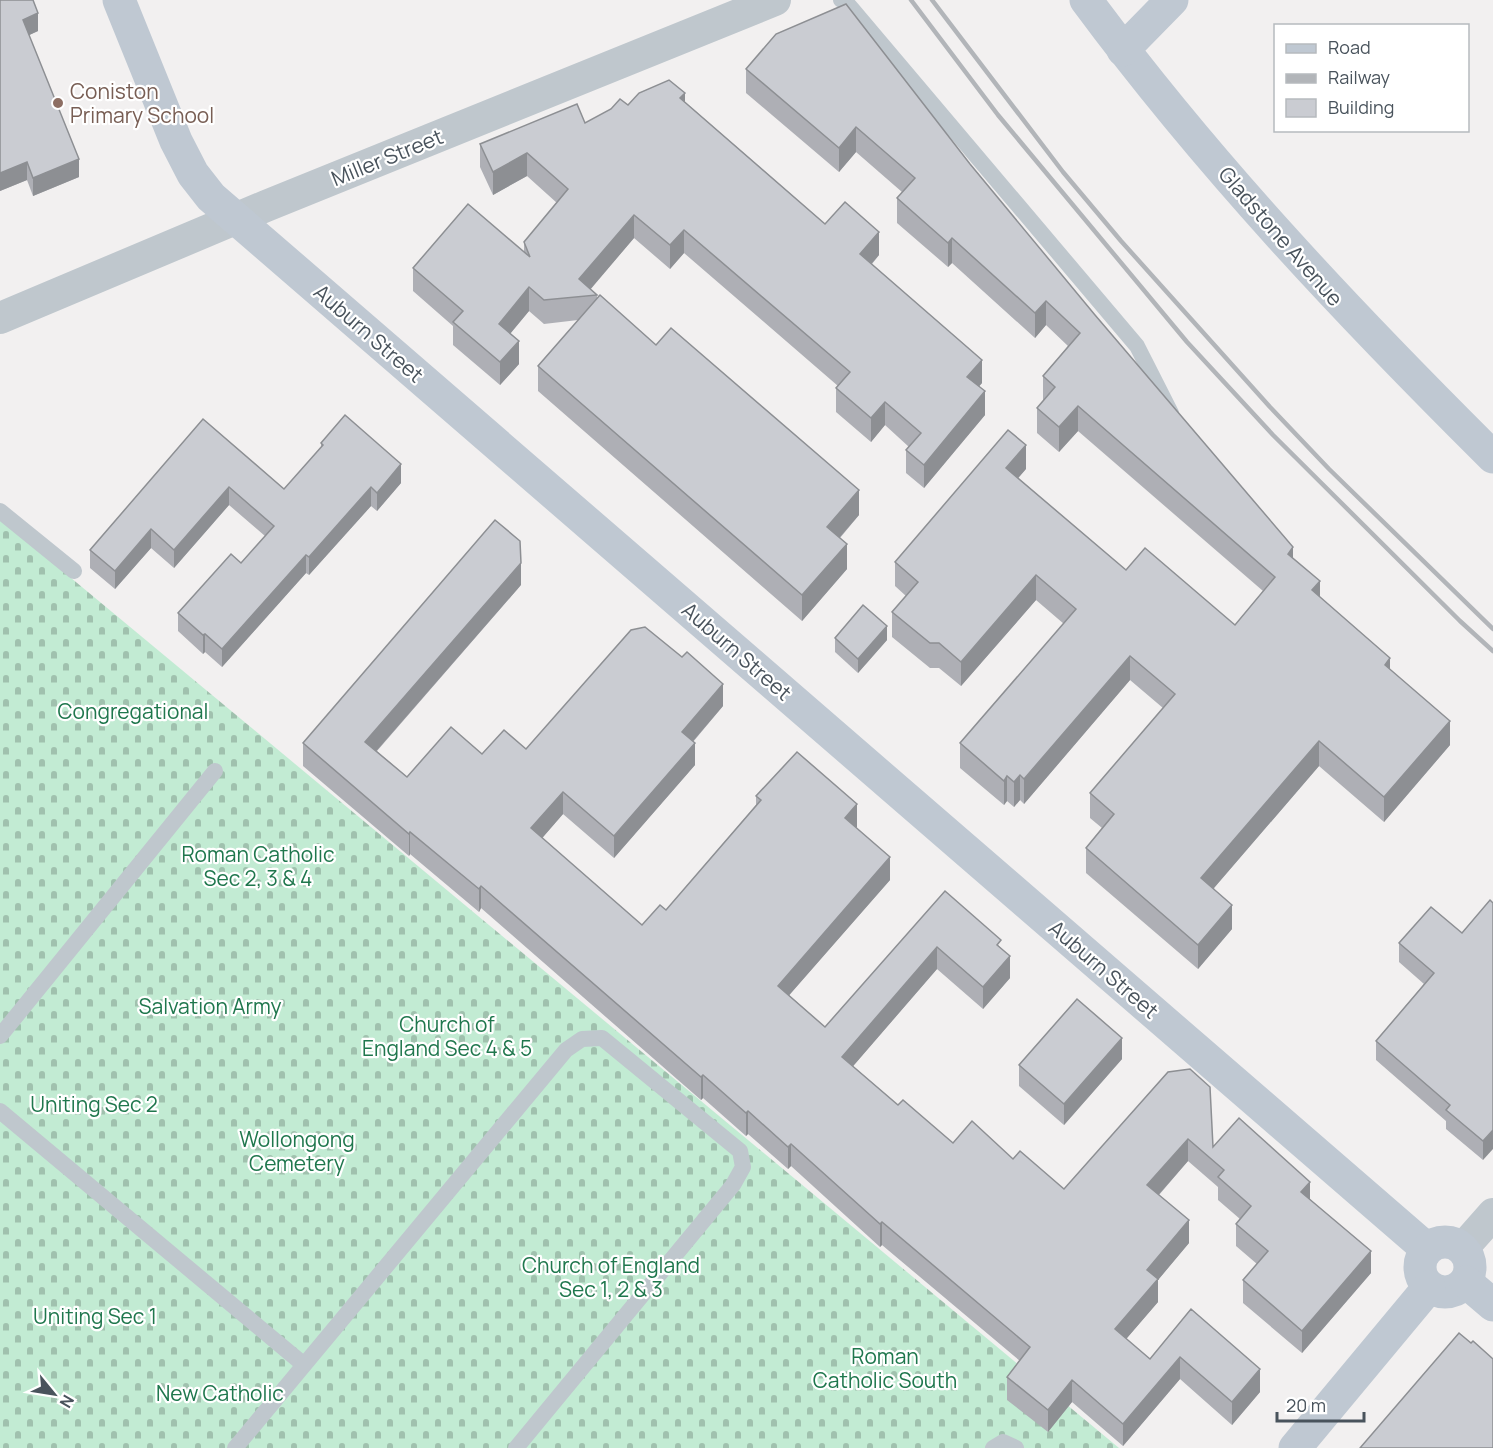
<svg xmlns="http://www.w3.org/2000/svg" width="1493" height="1448" viewBox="0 0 1493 1448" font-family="Manrope,sans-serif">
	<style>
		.cemetery { fill: url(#cemetery-stones) }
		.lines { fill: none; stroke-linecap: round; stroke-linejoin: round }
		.lane { stroke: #bfc7cd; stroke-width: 16 }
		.street { stroke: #bfc7cd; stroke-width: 32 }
		.secondary { stroke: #bfc8d2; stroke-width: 33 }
		.rail { stroke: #b2b5b9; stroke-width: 4.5 }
		.wall { fill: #aeafb5 }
		.shaded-wall { fill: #8d8f93 }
		.building { fill: #caccd2; stroke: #8d8f93; stroke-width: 1.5 }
		.education-dot { fill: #8d6e63; stroke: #fff; stroke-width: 2 }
		.labels { text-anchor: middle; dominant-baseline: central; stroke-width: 4.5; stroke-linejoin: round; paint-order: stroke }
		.education-label { font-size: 21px; fill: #785e54; stroke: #fff; text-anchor: start }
		.street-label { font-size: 21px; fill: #49535c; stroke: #fff }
		.park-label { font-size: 21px; fill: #1f774d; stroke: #fff }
	</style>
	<defs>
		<pattern id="cemetery-stones" width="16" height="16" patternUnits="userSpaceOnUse" patternTransform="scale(1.5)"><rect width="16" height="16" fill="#c2ebd3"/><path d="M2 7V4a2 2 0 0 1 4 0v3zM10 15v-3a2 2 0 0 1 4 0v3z" fill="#a0c1ae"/></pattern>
	</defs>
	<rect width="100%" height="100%" fill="#f2f0f0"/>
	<!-- cemetery -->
	<path class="cemetery" d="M0,519L1119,1448H0Z"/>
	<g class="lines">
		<!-- lane -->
		<g class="lane">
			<path d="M841,0L845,1L852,9L1137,346L1171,413"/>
			<path d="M0,511L74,571"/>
			<path d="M0,1036L215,771"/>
			<path d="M0,1111L303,1364"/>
			<path d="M235,1448L566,1050L582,1039L602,1038L740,1151L743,1167L733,1185L516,1448"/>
			<path d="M993,1448L1003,1442L1016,1448"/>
		</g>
		<!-- street -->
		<g class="street">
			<path d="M0,318L266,206L775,0"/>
			<path d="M1463,1248L1493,1214"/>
		</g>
		<!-- secondary -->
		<g class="secondary">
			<path d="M119,0L176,141L193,174L211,197L1427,1249"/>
			<path d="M1086,0C1208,165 1348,313 1493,457"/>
			<path d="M1123,50L1172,0"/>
			<circle cx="1445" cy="1267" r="25"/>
			<path d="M1466,1282L1493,1305"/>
			<path d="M1295,1448L1429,1287"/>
		</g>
		<!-- rail -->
		<g class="rail">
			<path d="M911,0L998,115L1187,342L1273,435L1460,621L1493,651"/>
			<path d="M932,0L1063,172L1121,241L1270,407L1329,469L1493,629"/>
		</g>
	</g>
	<!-- wall -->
	<g class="wall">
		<path d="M0,0L38,31L29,35L79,177L33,196L27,180L0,191Z"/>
		<path d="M746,69L970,164L1293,559L1320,597L1390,669L1450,745L1384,822L1319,766L1214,888L1232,929L1198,969L1086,873V848L1102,828L1090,818V793L1163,708L1130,680L1024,804L1020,800L1014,807L1007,801L1004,805L960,768V743L1064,624L1036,600L961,686L939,668H930L892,637V612L906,596L895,586V562L1026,469L1018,478L1126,570L1235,625L1263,591L1078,431L1059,452L1037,433V408L1043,401V376L1068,346L1046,325L1035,338L952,263L948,267L897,223V198L902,192L856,152L839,172L746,93Z"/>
		<path d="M685,102L825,224L879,255L872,264L982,383L979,386L985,415L924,488L906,473V450L909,447L885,425L871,442L836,412V388L838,386L684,253L670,269L634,238L590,289L597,295V299L656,345L859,515L840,538L847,569L802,621L538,391V366L578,320L544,324L529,311L510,334L519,364L500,385L453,345V326L413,291V268L524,251V242L557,203L527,176L493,195L480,167V144L585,123L628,105Z"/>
		<path d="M203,419L284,489L321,448V443L401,483L377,511L371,506L309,575L306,573L222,667L205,652L203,654L178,631V613L241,563L265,536L229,505L174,568L151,548L115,589L90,568V550Z"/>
		<path d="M521,585L377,751L407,777L482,754L526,749L723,706L693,742L695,765L614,858L563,814L542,838L642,925L666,910L756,805V796L857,827L856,828L890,880L789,995L825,1027L945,891L1001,948L1010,978L983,1009L937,969L853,1066L898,1105L953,1143L1013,1159L1064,1189L1168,1072L1213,1147L1310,1199L1371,1273L1302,1353L1243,1303V1280L1257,1264L1236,1246V1224L1240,1219L1218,1200V1187L1188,1161L1159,1195L1189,1243L1158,1280V1302L1126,1339L1150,1359L1191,1309L1260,1392L1232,1425L1180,1379L1123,1446L1072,1402L1048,1432L1007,1400V1377L1020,1361L882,1245L880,1247L791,1166L788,1169L748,1134L746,1136L703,1098L701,1100L481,908L479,912L410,854L409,856L303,766V743Z"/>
		<path d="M835,638L887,640L858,673L835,652Z"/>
		<path d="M1490,900L1483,1160L1446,1129V1121L1376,1060V1041L1424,984L1399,962V943L1462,933Z"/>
		<path d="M1122,1059L1064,1125L1019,1086V1065Z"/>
	</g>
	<!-- shaded-wall -->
	<g class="shaded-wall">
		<path d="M38,13V31L23,38V20Z"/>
		<path d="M685,93V116L680,98Z"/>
		<path d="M856,127V152L839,172V148Z"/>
		<path d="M527,153V176L493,195V172Z"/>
		<path d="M79,159V177L33,196V178Z"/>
		<path d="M27,162V180L0,191V173Z"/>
		<path d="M634,215V238L584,297L579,279Z"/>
		<path d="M684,230V253L670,269V245Z"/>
		<path d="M879,232V255L860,277V254Z"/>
		<path d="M952,238V263L948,267V243Z"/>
		<path d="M529,287V311L499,347V324Z"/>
		<path d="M1046,301V325L1035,338V313Z"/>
		<path d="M519,341V364L500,385V362Z"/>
		<path d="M982,360V383L967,400V377Z"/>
		<path d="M985,391V415L924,488V465Z"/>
		<path d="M885,402V425L871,442V418Z"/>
		<path d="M1078,406V431L1059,452V427Z"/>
		<path d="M1026,445V469L1006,492V468Z"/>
		<path d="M401,464V483L377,511V493Z"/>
		<path d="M229,487V505L174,568V550Z"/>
		<path d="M371,487V506L309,575V557Z"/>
		<path d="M859,490V515L827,552V527Z"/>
		<path d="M151,529V548L115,589V571Z"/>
		<path d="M847,544V569L802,621V595Z"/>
		<path d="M1293,547V571L1288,554Z"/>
		<path d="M306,555V573L222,667V649Z"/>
		<path d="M521,563V585L365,764V742Z"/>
		<path d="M1036,575V600L961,686V662Z"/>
		<path d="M1320,581V605L1312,590Z"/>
		<path d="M887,626V640L858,673V659Z"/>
		<path d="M205,634V652L203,654V635Z"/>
		<path d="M1130,656V680L1024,804V779Z"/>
		<path d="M1390,658V683L1385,665Z"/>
		<path d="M723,684V706L682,754V732Z"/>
		<path d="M1450,721V745L1384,822V797Z"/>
		<path d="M1319,741V766L1201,903V878Z"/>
		<path d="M695,743V765L614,858V836Z"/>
		<path d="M1020,775V800L1014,807V782Z"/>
		<path d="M1007,776V801L1004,805V781Z"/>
		<path d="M563,792V814L531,851V828Z"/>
		<path d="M857,804V827L845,841V818Z"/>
		<path d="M410,832V854L409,856V834Z"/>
		<path d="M890,857V880L778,1008V986Z"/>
		<path d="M481,886V908L479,912V889Z"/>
		<path d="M1232,905V929L1198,969V945Z"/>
		<path d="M937,947V969L842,1079V1057Z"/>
		<path d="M1010,956V978L983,1009V987Z"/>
		<path d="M1122,1038V1059L1064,1125V1104Z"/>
		<path d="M703,1075V1098L701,1100V1077Z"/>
		<path d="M748,1111V1134L746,1136V1113Z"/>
		<path d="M1493,1130V1149L1483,1160V1141Z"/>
		<path d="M1188,1139V1161L1147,1208V1185Z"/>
		<path d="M791,1144V1166L788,1169V1147Z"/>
		<path d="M1310,1182V1204L1301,1192Z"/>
		<path d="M1189,1220V1243L1158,1280V1302L1115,1352V1329L1147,1270Z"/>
		<path d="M882,1222V1245L880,1247V1224Z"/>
		<path d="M1371,1251V1273L1302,1353V1331Z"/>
		<path d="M1180,1357V1379L1123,1446V1424Z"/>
		<path d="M1260,1369V1392L1232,1425V1402Z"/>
		<path d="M1072,1380V1402L1048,1432V1410Z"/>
	</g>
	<!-- building -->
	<g class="building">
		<path d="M0,0H33L38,13L23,20L79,159L33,178L27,162L0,173Z"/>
		<path d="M846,4L970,164L1095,315L1293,547L1288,554L1320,581L1312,590L1390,658L1385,665L1450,721L1384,797L1319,741L1201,878L1232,905L1198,945L1086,848L1114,814L1090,793L1175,694L1130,656L1024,779L1020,775L1014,782L1007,776L1004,781L960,743L1076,609L1036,575L961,662L939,643H930L892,612L918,582L895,562L1008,430L1026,445L1006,468L1126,570L1145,548L1235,625L1275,577L1078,406L1059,427L1037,408L1055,387L1043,376L1080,333L1046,301L1035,313L952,238L948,243L897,198L915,178L856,127L839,148L746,69L776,34Z"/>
		<path d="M669,80L685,93L680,98L825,224L845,202L879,232L860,254L982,360L967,377L985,391L924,465L906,450L921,433L885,402L871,418L836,388L850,372L684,230L670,245L634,215L579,279L597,295L544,300L529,287L499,324L519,341L500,362L453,322L463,311L413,268L468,204L530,257L524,242L568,189L527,153L493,172L480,144L577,104L585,123L611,109L620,99L628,105L639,93Z"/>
		<path d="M600,295L656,345L671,328L859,490L827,527L847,544L802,595L538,366Z"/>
		<path d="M345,415L401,464L377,493L371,487L309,557L306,555L222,649L205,634L203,635L178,613L231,554L241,563L274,526L229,487L174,550L151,529L115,571L90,550L203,419L284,489L323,445L321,443Z"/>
		<path d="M495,520L520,541L521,563L365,742L407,777L451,727L482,754L504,730L526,749L631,630L645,627L682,657L687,652L723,684L682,732L695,743L614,836L563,792L531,828L642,925L660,905L666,910L761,800L756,796L797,752L857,804L845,818L890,857L778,986L825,1027L945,891L1001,940L997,945L1010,956L983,987L937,947L842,1057L898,1105L903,1100L953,1143L972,1121L1013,1159L1020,1151L1064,1189L1168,1072L1190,1069L1210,1087L1213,1147L1239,1118L1310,1182L1301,1192L1371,1251L1302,1331L1243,1280L1268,1251L1236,1224L1251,1206L1218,1177L1224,1170L1188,1139L1147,1185L1189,1220L1147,1270L1158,1279L1115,1329L1150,1359L1191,1309L1260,1369L1232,1402L1180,1357L1123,1424L1072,1380L1048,1410L1007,1377L1030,1347L882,1222L880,1224L791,1144L788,1147L748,1111L746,1113L703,1075L701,1077L481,886L479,889L410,832L409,834L303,743Z"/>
		<path d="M863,605L887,626L858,659L835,638Z"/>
		<path d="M1490,900L1493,903V1130L1483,1141L1446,1110L1450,1105L1376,1041L1434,973L1399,943L1431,907L1462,933Z"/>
		<path d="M1077,999L1122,1038L1064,1104L1019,1065Z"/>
		<path d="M1459,1333L1471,1343L1473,1341L1493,1359V1448H1360Z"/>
	</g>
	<!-- markers -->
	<circle class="education-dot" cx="58" cy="103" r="6"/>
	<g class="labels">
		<!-- education labels -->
		<g class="education-label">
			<text x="70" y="91">Coniston<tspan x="70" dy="24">Primary School</tspan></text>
		</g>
		<!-- street labels -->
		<g class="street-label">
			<text transform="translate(387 157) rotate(-22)">Miller Street</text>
			<text transform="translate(1281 236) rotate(49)">Gladstone Avenue</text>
			<text transform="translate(369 333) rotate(41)">Auburn Street</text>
			<text transform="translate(737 651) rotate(41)">Auburn Street</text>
			<text transform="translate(1104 969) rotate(41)">Auburn Street</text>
		</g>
		<!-- park labels -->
		<g class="park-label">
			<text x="133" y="711">Congregational</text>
			<text x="258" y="854">Roman Catholic<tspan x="258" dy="24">Sec 2, 3 &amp; 4</tspan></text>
			<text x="210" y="1006">Salvation Army</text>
			<text x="447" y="1024">Church of<tspan x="447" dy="24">England Sec 4 &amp; 5</tspan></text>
			<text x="94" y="1104">Uniting Sec 2</text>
			<text x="297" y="1139">Wollongong<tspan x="297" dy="24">Cemetery</tspan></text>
			<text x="611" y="1265">Church of England<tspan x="611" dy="24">Sec 1, 2 &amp; 3</tspan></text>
			<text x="95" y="1316">Uniting Sec 1</text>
			<text x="885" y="1356">Roman<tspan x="885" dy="24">Catholic South</tspan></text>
			<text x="220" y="1393">New Catholic</text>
		</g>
	</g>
	<!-- legend -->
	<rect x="1274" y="24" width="195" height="108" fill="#ffffff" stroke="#b6babe" stroke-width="1.5"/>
	<rect x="1286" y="44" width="30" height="9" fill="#bfc8d2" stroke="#b6babe" stroke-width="1.5"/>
	<text x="1328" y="54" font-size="18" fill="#49535c">Road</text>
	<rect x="1286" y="74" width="30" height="9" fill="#b2b5b9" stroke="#b6babe" stroke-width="1.5"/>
	<text x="1328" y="84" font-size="18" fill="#49535c">Railway</text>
	<rect x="1286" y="99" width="30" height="18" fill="#caccd2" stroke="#b6babe" stroke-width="1.5"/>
	<text x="1328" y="114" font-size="18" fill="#49535c">Building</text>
	<!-- north arrow -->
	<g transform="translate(54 1394) rotate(120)" stroke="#ffffff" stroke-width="4.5" paint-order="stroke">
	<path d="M0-4.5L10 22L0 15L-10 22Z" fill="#49535c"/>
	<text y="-9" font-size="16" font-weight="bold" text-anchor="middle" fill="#49535c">N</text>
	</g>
	<!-- scale -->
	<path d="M1277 1412v9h87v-9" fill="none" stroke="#49535c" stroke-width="3"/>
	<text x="1286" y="1412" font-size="18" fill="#49535c" stroke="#ffffff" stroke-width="4.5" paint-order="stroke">20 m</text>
</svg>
